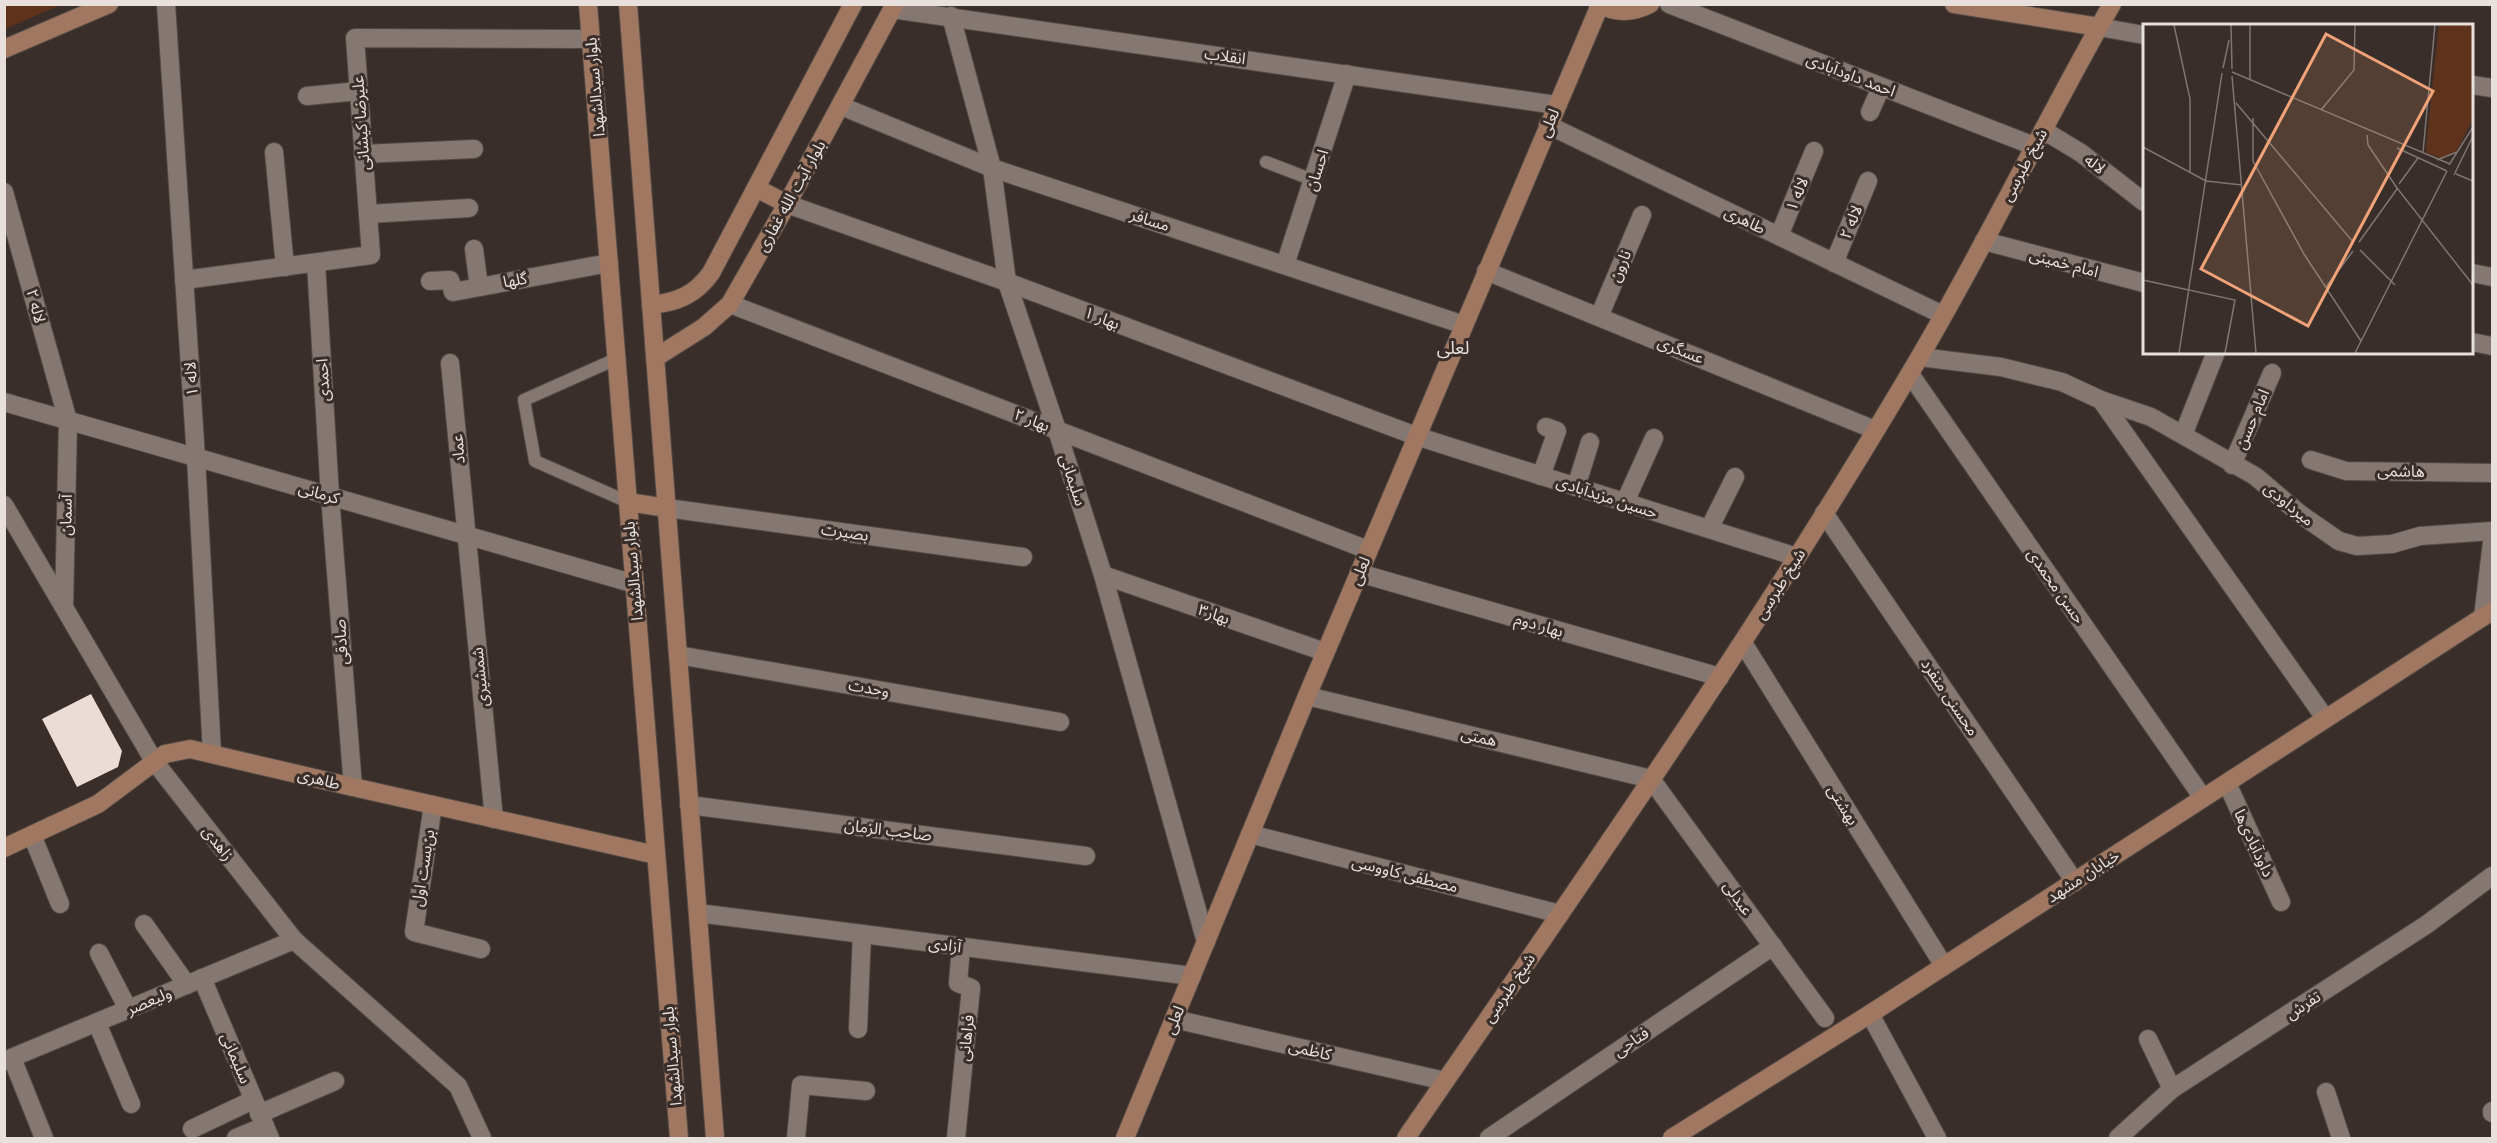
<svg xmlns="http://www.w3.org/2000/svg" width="2497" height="1143" viewBox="0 0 2497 1143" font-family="Poppins,'Noto Sans Arabic',sans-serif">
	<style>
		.green { fill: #5f331b }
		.building { fill: #ebddd5 }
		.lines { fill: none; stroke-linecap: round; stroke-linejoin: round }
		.lane-casing { stroke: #544b46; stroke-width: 14 }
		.street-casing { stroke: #544b46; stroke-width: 20 }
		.secondary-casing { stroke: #544b46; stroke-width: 20 }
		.lane { stroke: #857872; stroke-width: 12 }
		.street { stroke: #857872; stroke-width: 18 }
		.secondary { stroke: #a07760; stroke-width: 18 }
		.labels { text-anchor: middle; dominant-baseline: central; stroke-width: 6; stroke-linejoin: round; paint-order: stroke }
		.street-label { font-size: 16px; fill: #e7e0dc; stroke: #392e29 }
		.neighbourhood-label { font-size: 18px; fill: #e7e0dc; stroke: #392e29 }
		.inset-road { fill: none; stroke: #7f7571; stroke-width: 1.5 }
		.view { fill: #f0a279; fill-opacity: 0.15; stroke: #f0a279; stroke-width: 3 }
		.inset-edge { fill: none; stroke: #e7e0dc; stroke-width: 3 }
	</style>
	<rect width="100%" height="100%" fill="#392e29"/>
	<!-- green -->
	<path class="green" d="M5,4H61V5L5,29Z"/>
	<!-- building -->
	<path class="building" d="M91,694L122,751L118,767L77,787L42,719Z"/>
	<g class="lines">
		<!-- lane casing -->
		<g class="lane-casing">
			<g id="lane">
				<path d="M1266,162L1313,180"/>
				<path d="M616,359L524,400L535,461L628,502"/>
			</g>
		</g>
		<!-- street casing -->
		<g class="street-casing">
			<g id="street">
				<path d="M166,4L196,458L212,753"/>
				<path d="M1669,4L2034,146"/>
				<path d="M892,9L1556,105"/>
				<path d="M951,16L992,168L1007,282L1057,430L1103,575L1206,942"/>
				<path d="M2099,27L2144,35"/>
				<path d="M2472,85L2492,88"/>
				<path d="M307,96L359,91"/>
				<path d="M841,106L992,168L1464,325"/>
				<path d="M1870,112L1881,87"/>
				<path d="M1548,125L1943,315"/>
				<path d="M2043,130L2081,153L2144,202"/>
				<path d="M274,152L285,267"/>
				<path d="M363,154L474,149"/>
				<path d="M4,192L68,421L64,607"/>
				<path d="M787,204L1007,282L1416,436L1797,557"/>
				<path d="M368,214L469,208"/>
				<path d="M1779,236L1814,151"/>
				<path d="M1984,241L2144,283"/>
				<path d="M474,249L479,287"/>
				<path d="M316,263L330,496L353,787"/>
				<path d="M1834,263L1868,181"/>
				<path d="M1285,265L1347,74"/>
				<path d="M1486,271L1875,430"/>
				<path d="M2472,273L2492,277"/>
				<path d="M184,280L371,255L355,38L591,39"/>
				<path d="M430,281L450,280L453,292L609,263"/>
				<path d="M730,304L1368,550"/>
				<path d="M1599,317L1642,215"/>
				<path d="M2472,342L2492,346"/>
				<path d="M1920,357L2001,367L2062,382L2101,400L2151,417L2255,476L2300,514L2339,541L2357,546L2392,544L2420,536L2492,531"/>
				<path d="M450,363L494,819"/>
				<path d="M1910,374L2203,798"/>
				<path d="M2101,400L2325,718"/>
				<path d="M4,402L635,584"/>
				<path d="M2183,435L2216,352"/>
				<path d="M2311,460L2346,471L2492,473"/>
				<path d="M2232,465L2272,373"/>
				<path d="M1541,476L1557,431L1546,427"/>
				<path d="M1576,487L1590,442"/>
				<path d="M1625,502L1654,438"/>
				<path d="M4,505L154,761L294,940L458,1086L482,1138"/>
				<path d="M667,508L1023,557"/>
				<path d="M1824,513L2075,882"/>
				<path d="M1709,529L1735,477"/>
				<path d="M1359,573L1720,677"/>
				<path d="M1103,575L1325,652"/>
				<path d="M2483,617L2492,542"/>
				<path d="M1743,643L1944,966"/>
				<path d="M678,655L1060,722"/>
				<path d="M1307,696L1651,779L1825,1018"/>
				<path d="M2227,783L2281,902"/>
				<path d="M433,805L414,932L481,949"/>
				<path d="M689,805L1086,856"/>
				<path d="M1250,834L1560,914"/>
				<path d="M32,835L60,904"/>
				<path d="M698,913L1192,976"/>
				<path d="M144,924L187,985"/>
				<path d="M99,953L128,1009"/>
				<path d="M202,978L270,1138"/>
				<path d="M1870,1014L1937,1138"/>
				<path d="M1174,1019L1445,1081"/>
				<path d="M97,1023L131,1104"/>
				<path d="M858,1029L862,934"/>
				<path d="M2148,1039L2172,1089"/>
				<path d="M12,1058L44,1138"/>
				<path d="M4,1061L294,940"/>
				<path d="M2326,1092L2341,1138"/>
				<path d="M2492,1111V1113"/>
				<path d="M259,1114L335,1081"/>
				<path d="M192,1129L253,1100"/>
				<path d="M236,1138L265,1126"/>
				<path d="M796,1138L801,1085L866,1091"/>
				<path d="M956,1138L971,988L958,983L961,947"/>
				<path d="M1489,1138L1773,946"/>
				<path d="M2118,1138L2172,1089L2426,925L2492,876"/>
			</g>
		</g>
		<!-- secondary casing -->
		<g class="secondary-casing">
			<g id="secondary">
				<path d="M588,4L679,1138"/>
				<path d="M628,4L715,1138"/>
				<path d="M1598,4C1615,13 1633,13 1650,4"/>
				<path d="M1954,4L2099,27"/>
				<path d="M4,49L109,4"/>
				<path d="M756,188L787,204"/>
				<path d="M651,305C678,302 695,295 711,273L853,4"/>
				<path d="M655,358L704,327L730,304L787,204L895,4"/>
				<path d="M628,502L667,508"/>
				<path d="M4,848L98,804L165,754L190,749L353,787L656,855"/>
				<path d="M1125,1138L1307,696L1600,5"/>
				<path d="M1406,1138C1582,882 1761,627 1919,358C1987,243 2045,121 2112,4"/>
				<path d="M1672,1138L1870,1014L2492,611"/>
			</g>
		</g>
		<!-- lane -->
		<use href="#lane" class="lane"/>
		<!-- street -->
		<use href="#street" class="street"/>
		<!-- secondary -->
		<use href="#secondary" class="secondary"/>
	</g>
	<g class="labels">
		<!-- street labels -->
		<g class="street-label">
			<text transform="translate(1225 56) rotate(8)">انقلاب</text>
			<text transform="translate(1851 75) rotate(21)">احمد داودآبادی</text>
			<text transform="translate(595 87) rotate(-95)">بلوار سیدالشهدا</text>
			<text transform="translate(361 123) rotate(-94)">علیرضا کیشانی</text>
			<text transform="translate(1549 123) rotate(-67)">لعلی</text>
			<text transform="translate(2095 164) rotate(38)">لاله</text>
			<text transform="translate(2024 165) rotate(-62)">شیخ طبرسی</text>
			<text transform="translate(1317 170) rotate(-72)">احسان</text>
			<text transform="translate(1797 194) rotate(-68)">لاله ۱</text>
			<text transform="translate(791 196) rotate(-61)">بلوار آیت الله غفاری</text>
			<text transform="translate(1150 220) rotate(18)">مسافر</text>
			<text transform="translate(1745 220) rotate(26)">طاهری</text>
			<text transform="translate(1851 222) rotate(-68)">لاله ۲</text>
			<text transform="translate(2064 263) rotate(15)">امام خمینی</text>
			<text transform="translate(1620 266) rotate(-67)">نارون</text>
			<text transform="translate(515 280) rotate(-10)">گلها</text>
			<text transform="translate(36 306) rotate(75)">لاله ۲</text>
			<text transform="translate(1102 318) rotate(21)">بهار ۱</text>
			<text transform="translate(1681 350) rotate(22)">عسگری</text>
			<text transform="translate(191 379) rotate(-94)">لاله ۱</text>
			<text transform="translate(323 380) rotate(-93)">احمدی</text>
			<text transform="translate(2252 419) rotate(-67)">امام حسن</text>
			<text transform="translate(1032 420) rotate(21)">بهار ۲</text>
			<text transform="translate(458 449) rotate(-95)">عماد</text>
			<text transform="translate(2401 471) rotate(1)">هاشمی</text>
			<text transform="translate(1073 480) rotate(72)">سلیمانی</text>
			<text transform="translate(319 493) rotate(16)">کرمانی</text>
			<text transform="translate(1607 497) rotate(18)">حسین مزیدآبادی</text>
			<text transform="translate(2289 504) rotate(39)">میرداودی</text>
			<text transform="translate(66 515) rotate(-89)">آسمان</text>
			<text transform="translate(845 532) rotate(8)">بصیرت</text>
			<text transform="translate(633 571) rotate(-95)">بلوار سیدالشهدا</text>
			<text transform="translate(1360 571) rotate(-67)">لعلی</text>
			<text transform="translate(1780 584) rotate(-58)">شیخ طبرسی</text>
			<text transform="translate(2056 586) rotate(55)">حسن محمدی</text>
			<text transform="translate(1214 614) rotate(19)">بهار۳</text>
			<text transform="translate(1539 625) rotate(16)">بهار دوم</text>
			<text transform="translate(341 642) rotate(-94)">صادقی</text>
			<text transform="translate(480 677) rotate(-96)">شمشیری</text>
			<text transform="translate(869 688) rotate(10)">وحدت</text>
			<text transform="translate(1950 697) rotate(56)">محسنی منفرد</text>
			<text transform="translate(1479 737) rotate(13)">همتی</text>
			<text transform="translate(319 779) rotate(14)">طاهری</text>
			<text transform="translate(1843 805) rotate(58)">بهشتی</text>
			<text transform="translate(888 830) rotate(7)">صاحب الزمان</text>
			<text transform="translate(218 843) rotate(52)">زاهدی</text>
			<text transform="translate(2254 843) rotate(65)">داودآبادی‌ها</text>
			<text transform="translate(423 868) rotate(-81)">بن‌بست اول</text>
			<text transform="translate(1405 874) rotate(14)">مصطفی کاووسی</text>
			<text transform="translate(2083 876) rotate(-33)">خیابان مشهد</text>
			<text transform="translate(1738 898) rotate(54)">عبدلی</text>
			<text transform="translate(945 945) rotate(7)">آزادی</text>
			<text transform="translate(1509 988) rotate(-56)">شیخ طبرسی</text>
			<text transform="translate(149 1001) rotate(-23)">ولیعصر</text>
			<text transform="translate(2303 1005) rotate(-33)">تفرش</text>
			<text transform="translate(1174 1020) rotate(-68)">لعلی</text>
			<text transform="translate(966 1038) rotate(-84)">فراهانی</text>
			<text transform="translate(1631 1042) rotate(-34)">فتاحی</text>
			<text transform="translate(1310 1050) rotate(13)">کاظمی</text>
			<text transform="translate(672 1056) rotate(-95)">بلوار سیدالشهدا</text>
			<text transform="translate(236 1058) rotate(67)">سلیمانی</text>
		</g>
		<!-- neighbourhood labels -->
		<g class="neighbourhood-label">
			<text x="1453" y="347">لعلی</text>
		</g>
	</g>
	<!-- overview -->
	<g transform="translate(2143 24)">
		<rect width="330" height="330" fill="#392e29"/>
		<path d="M296,1H330V95L314,126L300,135L284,129L283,123Z" fill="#5f331b"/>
		<path class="inset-road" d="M31,1L47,75V148M88,1L89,45M107,1V56M80,44L86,16M89,48L307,140M89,52L113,329M93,79L210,218M178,86L211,46L212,1M110,94V137L161,230L218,317M224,111L225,121L254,164L330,261M0,123L63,157M254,124L304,147M280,128L292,1M294,136L314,128M306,141L330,103M313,150L330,157M311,151L330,112M63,157L99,161M256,160L275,134M216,218L254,165M217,226L252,261M0,256L92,276L82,329M183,263L210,227M36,329L79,49M212,329L304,147"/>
		<path class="view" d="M183,10L290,67L165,302L58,245Z"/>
		<rect width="330" height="330" class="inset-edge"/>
	</g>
	<!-- border -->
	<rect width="2497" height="1143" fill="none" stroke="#e7e0dc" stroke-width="12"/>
</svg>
